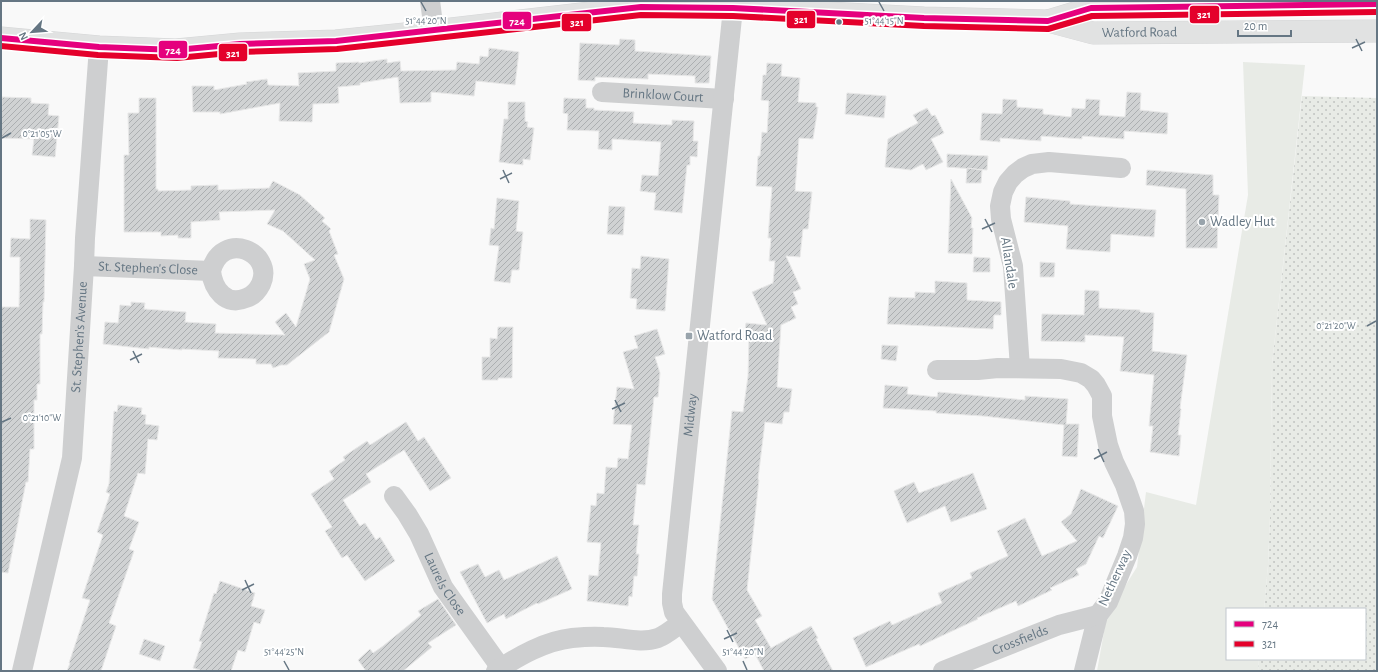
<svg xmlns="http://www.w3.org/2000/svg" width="1378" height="672" viewBox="0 0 1378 672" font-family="'Alegreya Sans',sans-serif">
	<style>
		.grass { fill: url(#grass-dots) }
		.green { fill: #e8ebe6 }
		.building { fill: url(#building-hatch); stroke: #e8e8e8 }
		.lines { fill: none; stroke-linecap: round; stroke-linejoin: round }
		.secondary-casing { stroke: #d5d6d7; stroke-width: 23 }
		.street { stroke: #cecfd0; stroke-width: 20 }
		.secondary { stroke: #e1e2e2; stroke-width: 22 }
		.bus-1-casing { stroke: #fff; stroke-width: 9 }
		.bus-2-casing { stroke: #fff; stroke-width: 9 }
		.bus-1 { stroke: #e5007d; stroke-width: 6 }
		.bus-2 { stroke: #e4002b; stroke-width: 6 }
		.ticks { fill: none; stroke: #657683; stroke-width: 1.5 }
		.bus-dot { fill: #657683; stroke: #fff; stroke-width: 1.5 }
		.poi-dot { fill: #99a4ac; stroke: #fff; stroke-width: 1.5 }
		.labels { text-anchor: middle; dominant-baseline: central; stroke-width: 4; stroke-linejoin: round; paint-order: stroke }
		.street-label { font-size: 14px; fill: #657683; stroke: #fff }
		.poi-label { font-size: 14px; fill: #657683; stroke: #fff; text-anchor: start }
		.ticks-label { font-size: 10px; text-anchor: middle; fill: #657683; stroke: #fff; stroke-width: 4; stroke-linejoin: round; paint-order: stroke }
		.line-badge { stroke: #fff; stroke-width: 1.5 }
		.badge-label { font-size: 11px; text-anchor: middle; font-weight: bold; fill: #fff }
	</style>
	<defs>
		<pattern id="grass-dots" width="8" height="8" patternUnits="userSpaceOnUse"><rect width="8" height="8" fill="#e8ebe6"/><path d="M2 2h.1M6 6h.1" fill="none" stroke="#c0c3c0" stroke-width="1.8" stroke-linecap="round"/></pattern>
		<pattern id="building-hatch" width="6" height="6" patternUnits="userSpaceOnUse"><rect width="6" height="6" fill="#d0d2d3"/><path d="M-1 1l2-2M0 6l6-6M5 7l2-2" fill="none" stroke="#acafb1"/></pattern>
	</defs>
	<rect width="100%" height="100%" fill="#f9f9f9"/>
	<!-- grass -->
	<path class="grass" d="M1302,96L1377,98V671H1258L1259,659H1365V609H1264L1268,565L1270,516L1272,365Z"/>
	<!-- green -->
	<path class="green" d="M1243,62L1305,65L1272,365L1270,516L1268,565L1264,609H1227V659H1259L1258,671H1097L1107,615L1137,567L1146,492L1196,505L1248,195Z"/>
	<!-- building -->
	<g class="building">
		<path d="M620,39L635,40V51L711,56L709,83H695V76L648,74V79L595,77V81L578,80L580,43L619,45Z"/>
		<path d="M489,48L519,52L515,85L476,81L474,96L431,92V102L400,103L398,77L360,83V85L338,87L339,103L313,104L312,122L279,121L280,103L220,114V112H193L192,86H214V90L247,84L246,82L267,79L268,85L299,86L298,73L336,71V63L359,62V63L387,59V63L400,61L401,71L456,70L457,62L479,64L480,56L488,57Z"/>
		<path d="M767,63L782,64L781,76L800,78L798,102L816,103V107H818L813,139L799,138L795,191L812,192L808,229H803L800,257L786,256L801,289L793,292L798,304L791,307L796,318L781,325L777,387L792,389L789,412H784L782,424L765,422L758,479L759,480L747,590L762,616L755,620L771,648L811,626L818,638L816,639L833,671H764L755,654L745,659L712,599L732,411L743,412L748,376L749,338H744L746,323L767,325L752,292L773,283L775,261H769L771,238H768L772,187L756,186L758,156H760L762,132L767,133L769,101L761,100L763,75H766Z"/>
		<path d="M1127,92L1141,93L1140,110L1168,113L1167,134L1124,131V139L1082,136V139L1041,136V141L1000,138V142L980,140L982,113L1002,114L1003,99L1017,100V107L1043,109V114L1071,117L1072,108L1085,109L1086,99L1100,100L1099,115L1125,117Z"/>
		<path d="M847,93L886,96L884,118L845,114Z"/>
		<path d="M2,97L31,98V103L49,104L48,115L59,116L55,157L32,155L34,139L1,138Z"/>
		<path d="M139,98H156V189H158V191L191,190V186L218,185V190L269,188L273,181L300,195L325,218L322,221L331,229L329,231L338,254L334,255L344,279L329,332L287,365H281L273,368L271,364H256V359L218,358L219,351L182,349V350L149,347V349L103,344L105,322L118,323L120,305L131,306V302L145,303L144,309L186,312L185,322L216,324L215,333L285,335L275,322L286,313L296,327L310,279L304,264L315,260L283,231L267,224L275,210L219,212L220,220L191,222V238H178V235L161,236V232H124V155H129L128,113H139Z"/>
		<path d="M564,98L586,99V108H594V110L634,112L633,123L672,125V120L694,121L693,141H698L697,157L690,156V165H687L682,213L654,210L656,193L640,191L642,175L658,176L661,142L612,139V150L598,149L599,131L567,130L568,114L563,113Z"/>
		<path d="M508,102H525V121L528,122L527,127L534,128L530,160L523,159V165L499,162L504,119H508Z"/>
		<path d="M927,108L932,116L935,115L944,133L931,139L943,162L926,170L923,164L911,170L885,167L888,139L918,123L913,115Z"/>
		<path d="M947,154L988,156L987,170L947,167Z"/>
		<path d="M967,168L982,170L981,183H966Z"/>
		<path d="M1147,170L1213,175V195H1219L1217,248H1186V189L1146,185Z"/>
		<path d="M951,179L972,218L971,228H973L972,254L948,253Z"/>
		<path d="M1026,197L1070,201V204L1156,210L1154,237L1111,234L1110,252L1066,249L1068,226L1024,222Z"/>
		<path d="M497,198L519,201L516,231L523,232L519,270H512L510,283L494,281L499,246L489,245L491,228L494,229Z"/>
		<path d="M609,206L625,207L623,235L607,234Z"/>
		<path d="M30,219L46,220L44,302H43L42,334H40V384H37V400H34V449H30L28,482H26L8,573L1,572V375L2,333H1V307H19L20,257H10L11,238L30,239Z"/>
		<path d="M641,256L669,259L665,311L636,309L637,299L630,298L632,268L640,269Z"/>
		<path d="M974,257L990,258V272H973Z"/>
		<path d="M1040,262L1055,263L1054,277H1040Z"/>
		<path d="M935,281L967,283V300L1001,302V315H994L993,329L887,324L889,297L915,298V292L935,293Z"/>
		<path d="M1085,290L1099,291V308L1140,310V312L1154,313L1152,351L1187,355L1180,408L1181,409L1178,435H1181L1179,456L1150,452L1153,426H1149L1154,375L1120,371L1124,337L1085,335V342L1041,341L1042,314L1084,315Z"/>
		<path d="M498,327H513L512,378H498V380H482V357H490V338L497,339Z"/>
		<path d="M657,329L665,354L655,357L660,373L658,397H654L645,485L637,484L633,525H639L636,554H639L637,576H634L632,597L629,596L628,606L587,601L589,575L598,576L601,543L587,542L591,505L596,506L597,493L604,494L606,467L617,468L618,458L628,459L632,425L613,424L617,387L634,389L623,352L638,348L634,336Z"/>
		<path d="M882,345L898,346L896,361L881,359Z"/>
		<path d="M885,385L908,387L907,394L937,397L938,392L1025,400V396L1068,399L1066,424H1079L1077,457L1062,456L1064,425L983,416L936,413V411L883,408Z"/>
		<path d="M118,405L142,408L141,414L146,415L145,424L159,426L157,440L148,439L145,474L138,473L124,516L139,522L129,549L134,551L109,623L116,626L101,671H67L70,663H69L90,600L82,598L103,535L97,532L110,494L106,492L109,484L114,411L117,412Z"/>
		<path d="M406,422L418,441L424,437L451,478L430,491L404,450L366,474L371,482L343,500L360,526L365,523L376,540L380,537L395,561L365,581L347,555L342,558L325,531L332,527L311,494L334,479L329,471L345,460L343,457L367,441L370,445Z"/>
		<path d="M973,473L987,509L951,522L945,506L907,523L894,491L914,482L919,493Z"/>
		<path d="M1081,489L1118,506L1103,538L1099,536L1086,564L1076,569L1079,575L1050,588L1052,590L1018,606L1016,601L977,618L978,619L920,646L919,644L866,667L853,638L890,621L892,625L942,603L938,593L972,578L970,573L1008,556L997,531L1025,518L1042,556L1077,541L1061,522L1071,514Z"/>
		<path d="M557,556L572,589L538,604L537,603L506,619L504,614L487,623L460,572L478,564L485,577L499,570L504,580Z"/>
		<path d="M220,581L255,593L251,606L265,610L260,624L254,622L245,652L238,650L231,671H203L193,668L202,642L199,641L214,593L216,594Z"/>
		<path d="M438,599L456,625L428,643L432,647L403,671H366L358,660L370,649L373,653L383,646L421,615L418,611Z"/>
		<path d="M144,639L165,646L160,661L139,654Z"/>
	</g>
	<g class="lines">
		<!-- secondary casing -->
		<g class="secondary-casing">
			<g id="secondary">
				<path d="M1048,21L1091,8L1377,4"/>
				<path id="s7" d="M1,38L99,47L176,50L240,44L336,41L434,31L641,7L733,8L924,18L1048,21L1093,33L1377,31"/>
			</g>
		</g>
		<!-- street -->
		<g class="street">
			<path d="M430,1L434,31"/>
			<path id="s1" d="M602,92L724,99"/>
			<path id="s2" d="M84,266L211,271C213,289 226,307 246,298C253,296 258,290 261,284C275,252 222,229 211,271"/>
			<path d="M1020,368L1013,266L1001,219L1000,206L1003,192L1008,182L1015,174L1023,168L1032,164L1049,162L1121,168"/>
			<path d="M937,370H978L998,368L1061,369L1081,373L1091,379L1096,385L1102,396V416L1108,445L1114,462L1125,485L1134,511L1135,524L1133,538L1127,556L1108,602L1098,615L1084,671"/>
			<path id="s3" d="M394,496L407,514L419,534L443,587L501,668"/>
			<path id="s4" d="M22,671L72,458L84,266L85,238L99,47"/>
			<path d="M496,671C519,656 545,641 572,638C582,637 593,636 603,637C621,637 640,644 658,638C666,635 674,628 681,623"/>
			<path id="s5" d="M717,671L674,612L672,603V594L733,8"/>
			<path id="s6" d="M943,671L1059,625L1098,615"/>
		</g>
		<!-- secondary -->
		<use href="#secondary" class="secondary"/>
		<!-- bus-1 casing -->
		<g class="bus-1-casing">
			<path id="bus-1" d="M1,38L99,47L176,50L240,44L336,41L641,7L733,8L924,18L1048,21L1091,8L1377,4"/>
		</g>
		<!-- bus-2 casing -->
		<g class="bus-2-casing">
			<path id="bus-2" d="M1,46L98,55L177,58L240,52L337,49L641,15L733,16L924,26L1048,29L1092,16L1377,12"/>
		</g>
		<!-- bus-1 -->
		<use href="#bus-1" class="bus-1"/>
		<!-- bus-2 -->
		<use href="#bus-2" class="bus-2"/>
	</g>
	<!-- ticks -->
	<path class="ticks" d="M421,2L426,11M879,2L884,11M1356,39L1362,51M1352,48L1365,42M2,138L11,133M503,170L509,183M500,179L512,173M985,219L992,232M982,229L995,223M1367,326L1376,321M133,351L139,363M130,360L142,354M615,400L621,412M612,409L625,403M2,422L11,418M1098,449L1104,462M1094,459L1107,452M245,580L251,593M242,590L254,584M727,630L733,642M724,639L737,633M284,661L289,670M743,661L747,670"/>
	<!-- markers -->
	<circle class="bus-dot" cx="839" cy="22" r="3.5"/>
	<g class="poi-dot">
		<circle cx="1202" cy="222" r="4"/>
		<rect x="685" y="332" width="8" height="8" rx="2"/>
	</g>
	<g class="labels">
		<!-- street labels -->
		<g class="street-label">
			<text stroke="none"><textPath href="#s7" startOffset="1143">Watford Road</textPath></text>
			<text stroke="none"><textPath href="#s1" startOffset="61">Brinklow Court</textPath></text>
			<text transform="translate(1009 263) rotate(81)">Allandale</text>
			<text stroke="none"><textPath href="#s2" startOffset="64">St. Stephen's Close</textPath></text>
			<text stroke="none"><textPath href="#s4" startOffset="340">St. Stephen's Avenue</textPath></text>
			<text stroke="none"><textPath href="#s5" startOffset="271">Midway</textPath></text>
			<text transform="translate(1115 578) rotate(-65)">Netherway</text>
			<text stroke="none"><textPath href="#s3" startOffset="102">Laurels Close</textPath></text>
			<text stroke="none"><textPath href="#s6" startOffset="83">Crossfields</textPath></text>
		</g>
		<!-- poi labels -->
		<g class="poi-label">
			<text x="1210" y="222">Wadley Hut</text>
			<text x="697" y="336">Watford Road</text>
		</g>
	</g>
	<g class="ticks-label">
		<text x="884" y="24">51°44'15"N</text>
		<text x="426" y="24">51°44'20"N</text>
		<text x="42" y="137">0°21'05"W</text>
		<text x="1336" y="329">0°21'20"W</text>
		<text x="42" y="421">0°21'10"W</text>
		<text x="284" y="655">51°44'25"N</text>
		<text x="743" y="655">51°44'20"N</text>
	</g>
	<g class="line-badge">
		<rect x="1189" y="5" width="31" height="19" rx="4" fill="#e4002b"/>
		<rect x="786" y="10" width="30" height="19" rx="4" fill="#e4002b"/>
		<rect x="502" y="11" width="30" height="19" rx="4" fill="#e5007d"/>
		<rect x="561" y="13" width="31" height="19" rx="4" fill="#e4002b"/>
		<rect x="158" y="40" width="30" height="19" rx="4" fill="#e5007d"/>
		<rect x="218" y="43" width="30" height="19" rx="4" fill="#e4002b"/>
	</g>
	<g class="badge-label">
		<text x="1204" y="18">321</text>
		<text x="801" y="23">321</text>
		<text x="517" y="25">724</text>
		<text x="577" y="26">321</text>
		<text x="173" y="54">724</text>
		<text x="233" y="57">321</text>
	</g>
	<!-- border -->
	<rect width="1378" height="672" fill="none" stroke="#657683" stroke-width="4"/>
	<!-- legend -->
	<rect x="1226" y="608" width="140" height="52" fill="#ffffff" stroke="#c1c8cd"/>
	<rect x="1234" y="621" width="20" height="6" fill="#e5007d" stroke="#c1c8cd"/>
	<text x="1262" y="628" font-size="12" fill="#657683">724</text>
	<rect x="1234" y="641" width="20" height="6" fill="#e4002b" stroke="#c1c8cd"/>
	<text x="1262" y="648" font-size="12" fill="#657683">321</text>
	<!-- north arrow -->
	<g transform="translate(32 32) rotate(244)" stroke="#ffffff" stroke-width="3" paint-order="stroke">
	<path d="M0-3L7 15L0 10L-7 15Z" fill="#657683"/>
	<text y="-6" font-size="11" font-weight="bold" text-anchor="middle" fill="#657683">N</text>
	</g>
	<!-- scale -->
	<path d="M1238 30v6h53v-6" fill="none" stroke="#657683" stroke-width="2"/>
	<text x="1244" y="30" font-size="12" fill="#657683" stroke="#ffffff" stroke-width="3" paint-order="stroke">20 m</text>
</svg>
